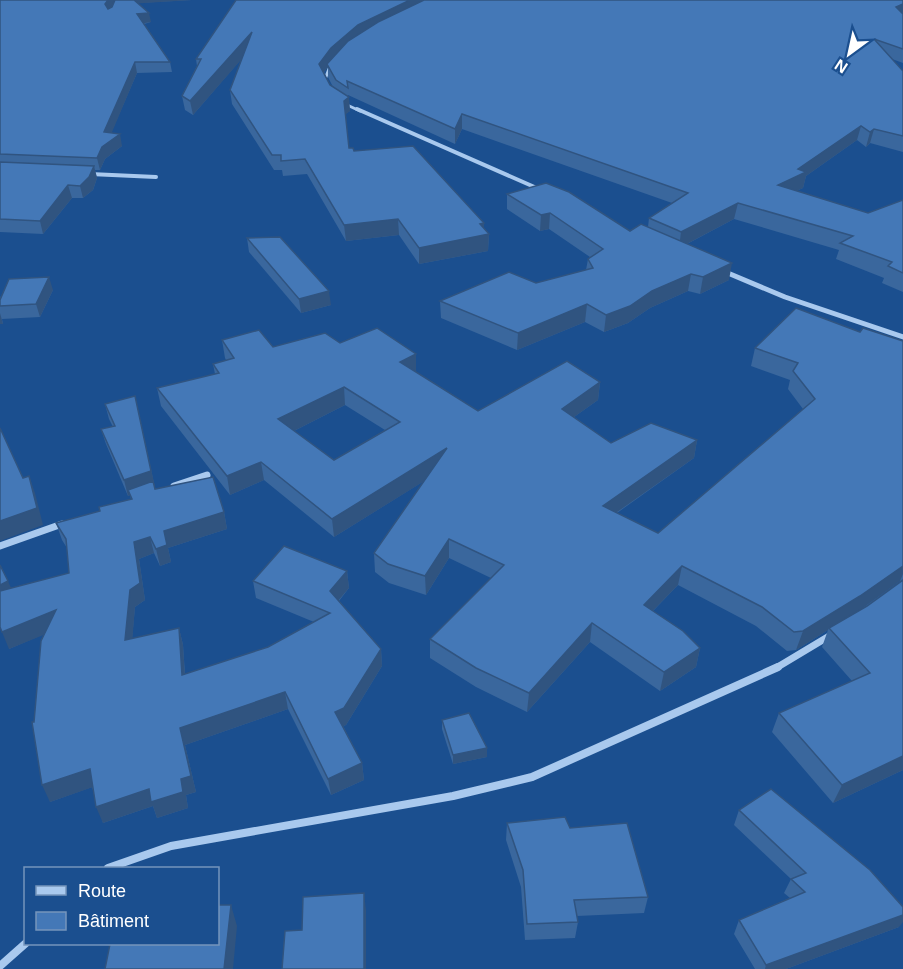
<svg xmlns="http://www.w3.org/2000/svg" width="903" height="969" viewBox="0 0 903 969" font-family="Helvetica,sans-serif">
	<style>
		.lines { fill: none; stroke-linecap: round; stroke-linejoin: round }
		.street-far4 { stroke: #a9c9ee; stroke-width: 3 }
		.street-far3 { stroke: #a9c9ee; stroke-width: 4 }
		.street-far2 { stroke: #a9c9ee; stroke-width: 5 }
		.street-far1 { stroke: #a9c9ee; stroke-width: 7 }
		.street { stroke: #a9c9ee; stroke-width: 8 }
		.wall { fill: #3a679d; fill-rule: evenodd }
		.shaded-wall { fill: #305480 }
		.building { fill: #4478b7; stroke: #305480; stroke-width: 1.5; fill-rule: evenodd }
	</style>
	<rect width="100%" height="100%" fill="#1b4f8f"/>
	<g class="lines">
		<!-- street-far4 -->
		<g class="street-far4">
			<path d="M324,82L332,61"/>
			<path d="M345,104L360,111"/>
		</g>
		<!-- street-far3 -->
		<g class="street-far3">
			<path d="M357,109L539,189"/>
			<path d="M90,174L156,177"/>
		</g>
		<!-- street-far2 -->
		<path class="street-far2" d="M723,271L785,297L903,337"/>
		<!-- street-far1 -->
		<g class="street-far1">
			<path d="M174,486L207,475"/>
			<path d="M0,546L62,524"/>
			<path d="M776,668L831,635"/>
		</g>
		<!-- street -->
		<g class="street">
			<path d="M108,868L171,846L453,796L532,777L778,667"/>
			<path d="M0,966L26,943"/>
		</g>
	</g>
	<!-- wall -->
	<g class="wall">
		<path d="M0,0H115L111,8L112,7L115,0H192L138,3L151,22L144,24L170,62L172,72L137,73L111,133L122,146L105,159L100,170H95L97,178L93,190L83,198H72L43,234L0,232Z"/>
		<path d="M903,0V63L892,59L903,71V152L870,143L866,147L857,140L806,176L803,188L796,191L868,213L903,200V292L882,283L884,278L836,259L839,250L734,219L687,244L729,280L700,294L688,291L650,308L628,323L604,332L585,322L517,350L441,318L440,301L536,283L586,270L588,259L590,257L549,229L540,231L507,209V194L630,231L648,227L649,218L672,203L462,129L455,144L348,95L350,111L345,114L349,148L354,151L484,223V229L489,234L488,251L419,264L399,235L346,241L307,174L283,176L282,170H274L232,104L230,90L243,57L193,115L185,110L182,96L197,66L196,59ZM328,67V77L333,87L330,85L324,72Z"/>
		<path d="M247,238L331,305L301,313L249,252Z"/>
		<path d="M53,290L40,317L2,319L3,324H0V296L1,298Z"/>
		<path d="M860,332L903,341V770L833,803L772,732L779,713L852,681L822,647L828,630L796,650L787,651L756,626L678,585L653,611L700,648L696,667L660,691L590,642L527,712L476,687L430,658V639L491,578L449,558L426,595L389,583L375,572L374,553L424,481L334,537L264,480L230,495L161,406L157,388L215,374L213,364L226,360L225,358L222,340L273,347L340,343L416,354V372L478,411L600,382L598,400L574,417L611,443L697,440L694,458L617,513L658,533L803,409L788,389L790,380L751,366L755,348ZM345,405L385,430L334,460L294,431ZM900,581H901L863,608Z"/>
		<path d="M135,396L155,488L224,512L227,529L168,548L171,562L160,566L154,553L139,559L145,600L135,607L132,639L179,628L183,645L185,674L268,647L314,622L256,598L253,581L347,571L349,588L339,601L381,649L382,666L346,725L343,726L362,763L364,780L331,795L288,709L185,745L196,792L186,795L188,808L157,818L153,806L103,823L92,787L50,802L34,722L44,634L9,649L11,588L69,573L67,548L62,540L56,523L100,511L131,499L130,495L128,496L106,444L101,429L113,427L109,419L105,404Z"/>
		<path d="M442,720L487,757L453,764L442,729Z"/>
		<path d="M739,810L899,927L786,969H755L734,934L739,920L790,898L784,893L791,879L734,825Z"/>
		<path d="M507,823L570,828L648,897L644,913L577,916L578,922L575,938L525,940L521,887L506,840Z"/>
	</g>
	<!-- shaded-wall -->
	<g class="shaded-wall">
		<path d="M108,0H115L108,14L105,4Z"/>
		<path d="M128,0H192L129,4Z"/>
		<path d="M410,0H434L327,64L328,67L320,77L319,64L331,48L358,25Z"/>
		<path d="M903,4V14L896,7Z"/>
		<path d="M149,13L151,22L139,24L137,14Z"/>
		<path d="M252,32L254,45L193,115L190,101Z"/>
		<path d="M135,62L137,73L107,144L120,134L122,146L105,159L100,170L97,158L104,132Z"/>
		<path d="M349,97L350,111L345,115L344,101Z"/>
		<path d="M462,114V129L455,144V129Z"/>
		<path d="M861,126L857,140L806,176L803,188L774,201L778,185L798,169Z"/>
		<path d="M874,129L870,143L866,147L870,132Z"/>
		<path d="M94,166L97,178L93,190L83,198L80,186Z"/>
		<path d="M68,185L72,198L43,234L40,221Z"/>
		<path d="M738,203L734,219L679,248L681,232Z"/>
		<path d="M550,213L549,229L540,231L541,215Z"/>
		<path d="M398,219L399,235L346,241L344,225Z"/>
		<path d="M484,223V235L489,234L488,251L419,264V248Z"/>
		<path d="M732,263L729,280L700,294L703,277Z"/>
		<path d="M691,274L688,291L650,308L628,323L604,332L606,315L652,291Z"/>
		<path d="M49,277L53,290L40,317L36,304Z"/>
		<path d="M329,291L331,305L301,313L299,299Z"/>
		<path d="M587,304L585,322L517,350L518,333Z"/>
		<path d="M0,313L3,324H0Z"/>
		<path d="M416,354V372L400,362Z"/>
		<path d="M600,382L598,400L560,427L562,409Z"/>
		<path d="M344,387L345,405L280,438L278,419Z"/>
		<path d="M135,396L155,487L128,490L130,495L128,496L124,480Z"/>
		<path d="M697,440L694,458L600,524L603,506Z"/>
		<path d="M447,448V467L334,537L332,519Z"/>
		<path d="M261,462L264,480L230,495L227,476Z"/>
		<path d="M29,476L35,493L43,525L0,541V521Z"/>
		<path d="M224,512L227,529L168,548L171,562L160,566L156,549L164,531Z"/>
		<path d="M150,537L154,553L139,559L145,600L135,607L131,657L125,640L134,542Z"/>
		<path d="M449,539V558L426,595L425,576Z"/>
		<path d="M682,566L678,585L640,624L644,605Z"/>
		<path d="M903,566V574L900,581L853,615L829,628L828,630L796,650L803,631Z"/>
		<path d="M347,571L349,588L332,608L330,591Z"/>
		<path d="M8,581L16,599L0,605V585Z"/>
		<path d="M56,610L63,627L9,649L2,632Z"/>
		<path d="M592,623L590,642L527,712L529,693Z"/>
		<path d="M179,628L183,645L186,692L182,675Z"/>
		<path d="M700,648L696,667L660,691L664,672Z"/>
		<path d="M381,649L382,666L346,725L337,729L335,712Z"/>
		<path d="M285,692L288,709L185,745L196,792L186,795L188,808L157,818L153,806L103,823L96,807L181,779L180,728Z"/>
		<path d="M487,748V757L453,764V755Z"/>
		<path d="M903,756V770L833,803L842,785Z"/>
		<path d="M362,763L364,780L331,795L328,779Z"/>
		<path d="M90,769L96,786L50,802L42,785Z"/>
		<path d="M364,893L366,910V969H364Z"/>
		<path d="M231,905L237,926L233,969H224Z"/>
		<path d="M903,915V922L899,927L786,969H765L766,965Z"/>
	</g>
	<!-- building -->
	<g class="building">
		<path d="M0,0H108L105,4L108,9L112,7L115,0H134L149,13L137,14L170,62H135L104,132L120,134L102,147L97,158L0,154Z"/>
		<path d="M236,0H410L358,25L331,48L319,64L330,85L349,97L344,101L349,148H353L354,151L413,146L484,223L480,224L489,234L419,248L398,219L344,225L305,159L281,161V155H272L230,90L252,32L190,101L182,96L201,59H196Z"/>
		<path d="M424,0H903V4L896,7L903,14V49L874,39L903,71V136L874,129L870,132L861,126L798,169L806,172L778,185L868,213L903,200V273L888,266L892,262L840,243L853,236L738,203L681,232L677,230L649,218L688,193L462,114L455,129L347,81L348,88L336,80L327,64L348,41L378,22Z"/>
		<path d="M0,162L94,166L89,177L80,186L68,185L40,221L0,219Z"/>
		<path d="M546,183L569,192L630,231L641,224L732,263L703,277L691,274L652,291L630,306L606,315L587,304L518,333L440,301L509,272L536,283L593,268L588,259L603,249L550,213L541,215L507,194Z"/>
		<path d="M280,237L329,291L299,299L247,238Z"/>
		<path d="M49,277L36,304L0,306V300L9,279Z"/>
		<path d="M796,308L860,332L863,328L903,341V566L860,596L803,631L794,632L762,607L682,566L644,605L683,631L700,648L664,672L592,623L529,693L476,668L430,639L504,565L449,539L425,576L388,564L374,553L447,448L332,519L261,462L227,476L157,388L219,373L213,364L234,358L222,340L259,330L273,347L325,333L340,343L377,328L416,354L400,362L478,411L567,361L600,382L562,409L611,443L651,423L697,440L603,506L658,533L815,399L793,371L798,363L755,348ZM344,387L400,422L334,460L278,419Z"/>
		<path d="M135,396L151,471L124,480L101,429L115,426L105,404Z"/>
		<path d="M0,428L23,478L29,476L37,508L0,521Z"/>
		<path d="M213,477L224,512L164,531L167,545L156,549L150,537L134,542L140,583L130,590L125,640L179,628L182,675L268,647L330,613L253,581L284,546L347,571L330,591L381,649L344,708L335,712L362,763L328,779L285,692L180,728L191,776L181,779L183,792L151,802L149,789L96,807L90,769L42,785L32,722H34L41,641L56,610L2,632L0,627V591L69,573L66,539L56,523L100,511L99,507L132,499L128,490L153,481L155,489Z"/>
		<path d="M0,565L8,581L0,585Z"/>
		<path d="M903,580V756L842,785L779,713L870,673L829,628L867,606Z"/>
		<path d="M469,713L487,748L453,755L442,720Z"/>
		<path d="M771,789L870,870L903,907V915L766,965L739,920L805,892L791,879L806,873L739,810Z"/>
		<path d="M565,817L570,828L627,823L648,897L574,900L578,922L527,924L523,870L507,823Z"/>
		<path d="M364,893V969H282L285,931L302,930L303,897Z"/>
		<path d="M218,905H231L224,969H105L110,944H218Z"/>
	</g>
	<!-- legend -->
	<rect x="24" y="867" width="195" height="78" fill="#1b4f8f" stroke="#7695bc" stroke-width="1.5"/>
	<rect x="36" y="886" width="30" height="9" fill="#a9c9ee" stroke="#7695bc" stroke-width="1.5"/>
	<text x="78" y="897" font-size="18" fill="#ffffff">Route</text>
	<rect x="36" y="912" width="30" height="18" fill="#4478b7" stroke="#7695bc" stroke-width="1.5"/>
	<text x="78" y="927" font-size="18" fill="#ffffff">Bâtiment</text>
	<!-- north arrow -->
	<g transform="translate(849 54) rotate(213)" stroke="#1b4f8f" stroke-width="4.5" paint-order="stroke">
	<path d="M0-4.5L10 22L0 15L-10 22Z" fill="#ffffff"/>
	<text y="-9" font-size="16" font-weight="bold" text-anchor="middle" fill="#ffffff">N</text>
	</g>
</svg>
